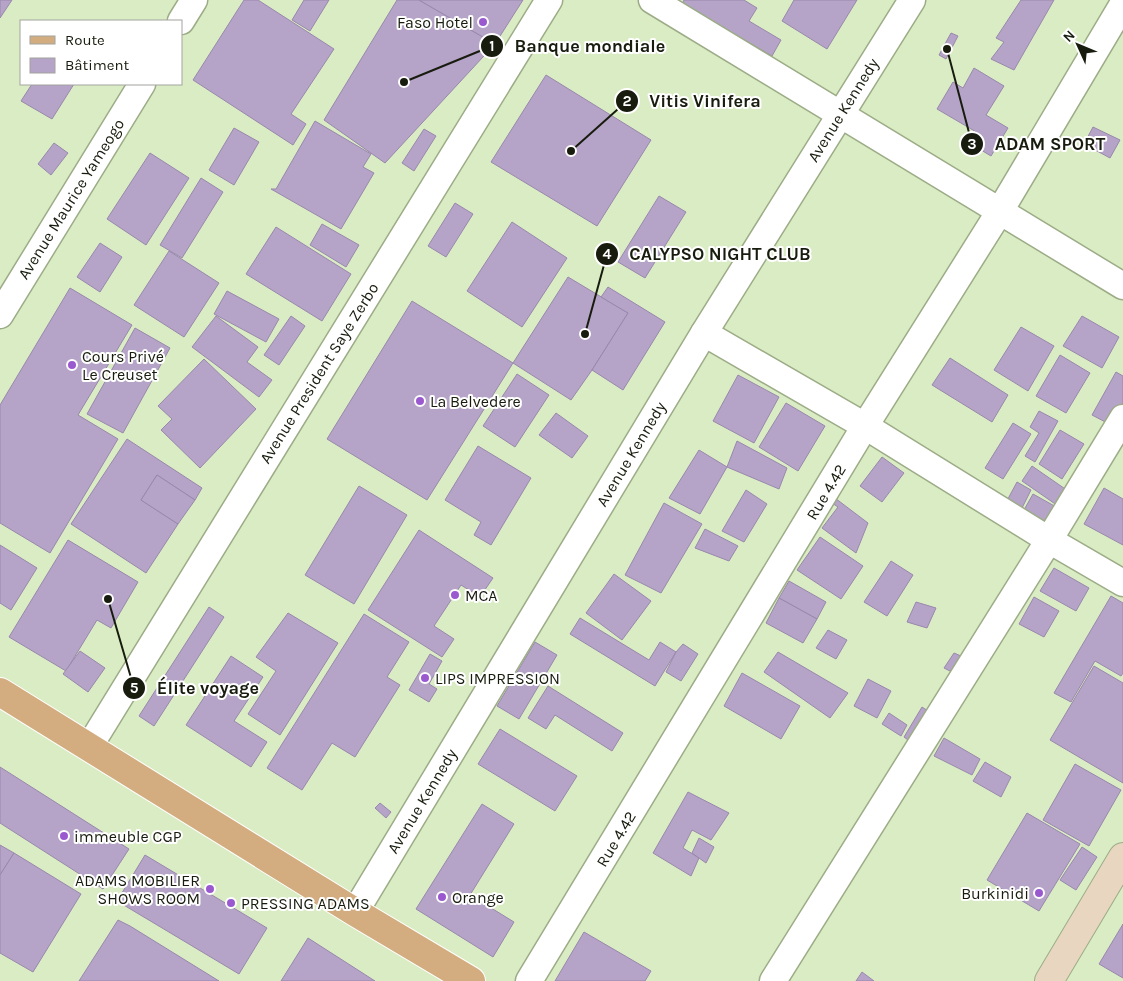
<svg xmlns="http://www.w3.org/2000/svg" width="1123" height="981" viewBox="0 0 1123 981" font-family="Karla,sans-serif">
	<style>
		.building { fill: #b5a3c8; stroke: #9988ac }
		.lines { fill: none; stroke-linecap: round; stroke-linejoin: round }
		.street-casing { stroke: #9cac87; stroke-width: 29 }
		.secondary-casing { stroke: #9cac87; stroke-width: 30 }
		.primary-casing { stroke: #fff; stroke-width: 30 }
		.street { stroke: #fff; stroke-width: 26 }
		.secondary { stroke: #e9d6c0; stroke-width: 28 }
		.primary { stroke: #d3ad80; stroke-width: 28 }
		.poi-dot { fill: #9a59cf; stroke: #fff; stroke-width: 2 }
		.labels { text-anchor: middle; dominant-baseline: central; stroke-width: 4; stroke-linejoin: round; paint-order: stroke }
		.poi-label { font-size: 16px; fill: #171c0e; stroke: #fff; text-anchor: start }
		.street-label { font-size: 16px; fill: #171c0e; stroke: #fff }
		.leader { fill: none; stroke: #171c0e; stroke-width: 2 }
		.callout-dot { fill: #171c0e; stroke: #fff; stroke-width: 2 }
		.mark-label { font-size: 15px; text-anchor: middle; font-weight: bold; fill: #fff }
		.callout-label { font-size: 18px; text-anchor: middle; font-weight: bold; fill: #171c0e; stroke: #fff; stroke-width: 4; stroke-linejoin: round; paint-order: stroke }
	</style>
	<rect width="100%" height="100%" fill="#daecc4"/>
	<!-- building -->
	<g class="building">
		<path d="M0,0H12L0,18Z"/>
		<path d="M244,0H258L334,49L291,114L306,124L293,145L193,80Z"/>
		<path d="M304,0H329L310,31L292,20Z"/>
		<path d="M397,0H419L495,44L385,163L324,120Z"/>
		<path d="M419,0H523L495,44Z"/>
		<path d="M684,0H744L757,8L749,21L781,40L772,56L682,4Z"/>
		<path d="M794,0H857L827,49L782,21Z"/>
		<path d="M1021,0H1054L1014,70L991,59L1004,42L996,38Z"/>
		<path d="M951,33L958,36L946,59L939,55Z"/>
		<path d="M974,68L1004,86L986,115L1008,128L991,156L971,144L978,133L937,109L953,82L963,88Z"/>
		<path d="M546,75L651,140L597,226L491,162Z"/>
		<path d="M32,84H74L52,119L21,101Z"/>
		<path d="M315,121L371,154L363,167L374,173L341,229L271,189H276Z"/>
		<path d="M1093,127L1120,140L1110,158L1084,144Z"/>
		<path d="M234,128L259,142L234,185L209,170Z"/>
		<path d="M424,129L436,136L414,171L402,163Z"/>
		<path d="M54,143L68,153L51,175L38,164Z"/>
		<path d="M150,153L189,178L146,245L107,219Z"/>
		<path d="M201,178L223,192L182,258L160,245Z"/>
		<path d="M659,196L686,212L645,278L618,262Z"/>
		<path d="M455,203L473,214L446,257L428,246Z"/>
		<path d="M512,222L567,258L522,327L467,291Z"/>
		<path d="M322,224L359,245L346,267L310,245Z"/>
		<path d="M276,227L351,274L322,321L246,274Z"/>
		<path d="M100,243L122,257L100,292L77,277Z"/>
		<path d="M169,251L219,283L184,337L134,305Z"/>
		<path d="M568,277L628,313L592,370L571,400L513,363Z"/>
		<path d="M608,287L665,322L623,390L592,370L628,313L601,297Z"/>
		<path d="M70,288L132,325L78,415L118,439L50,553L0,523V405Z"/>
		<path d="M227,291L279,319L266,342L214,314Z"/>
		<path d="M412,301L513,363L427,500L327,439Z"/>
		<path d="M216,316L258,347L247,362L272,380L259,397L192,347Z"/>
		<path d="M291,316L305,326L279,365L264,355Z"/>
		<path d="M1082,316L1119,337L1102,368L1063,346Z"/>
		<path d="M1021,327L1054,346L1028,391L994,370Z"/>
		<path d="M135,328L170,348L123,433L87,414Z"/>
		<path d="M1060,355L1090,373L1066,413L1036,396Z"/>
		<path d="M950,358L1008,395L992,422L932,385Z"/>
		<path d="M204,359L256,409L200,468L161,430L172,419L158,406Z"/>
		<path d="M1116,372L1123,376V408L1113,426L1092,415Z"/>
		<path d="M517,374L549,395L515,447L483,426Z"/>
		<path d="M738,375L779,397L754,443L713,421Z"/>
		<path d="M786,403L825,426L798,471L759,447Z"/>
		<path d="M1039,411L1058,421L1035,462L1025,456L1039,433L1030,427Z"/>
		<path d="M556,413L588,436L572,458L539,435Z"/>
		<path d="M1013,423L1031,434L1003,479L985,468Z"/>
		<path d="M1060,430L1084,444L1062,479L1039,464Z"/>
		<path d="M127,439L202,488L195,500L157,475L141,500L178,524L146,573L71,524Z"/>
		<path d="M737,441L787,468L779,489L727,467Z"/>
		<path d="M478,446L531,478L491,545L474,535L481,522L445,500Z"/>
		<path d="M699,450L727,467L700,514L669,498Z"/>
		<path d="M882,457L904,473L882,502L860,486Z"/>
		<path d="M1032,466L1071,493L1061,508L1022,481Z"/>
		<path d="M157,475L195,500L178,524L141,500Z"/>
		<path d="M1017,482L1031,490L1018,516L1003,508Z"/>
		<path d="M359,486L407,515L354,604L305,575Z"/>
		<path d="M1104,488L1123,499V545L1084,524Z"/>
		<path d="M746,490L767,504L744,542L722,531Z"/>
		<path d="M827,492L868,523L856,553L822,528L838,507L823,497Z"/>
		<path d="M1033,494L1058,508L1045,531L1020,517Z"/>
		<path d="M664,503L702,524L661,593L625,575Z"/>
		<path d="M705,529L738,546L729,561L695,548Z"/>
		<path d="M419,530L493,578L480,597L461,585L434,626L454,639L442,657L368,610Z"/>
		<path d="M820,537L863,566L841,599L797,570Z"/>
		<path d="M68,540L138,582L111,628L97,620L66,671L9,637Z"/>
		<path d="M0,545L37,568L11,610L0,603Z"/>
		<path d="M891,561L913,575L887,616L864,602Z"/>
		<path d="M1054,568L1089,588L1076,611L1040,591Z"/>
		<path d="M614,574L651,601L622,640L586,613Z"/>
		<path d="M789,581L826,602L817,619L779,598Z"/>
		<path d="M1111,596L1123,603V673L1121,676L1095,661L1071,702L1054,693Z"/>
		<path d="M1034,597L1059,611L1044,637L1019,624Z"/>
		<path d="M779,598L817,619L803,643L766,623Z"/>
		<path d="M916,602L936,608L927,628L907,622Z"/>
		<path d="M209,607L224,617L154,726L139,716Z"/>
		<path d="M288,613L338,643L280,735L248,714L276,671L256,657Z"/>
		<path d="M364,614L409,642L387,677L400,685L355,757L332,743L302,790L267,768Z"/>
		<path d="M580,618L649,660L660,642L676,652L655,686L570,634Z"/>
		<path d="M828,630L847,640L836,659L816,648Z"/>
		<path d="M535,642L557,655L519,719L497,706Z"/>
		<path d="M683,644L698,654L681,681L666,672L676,652Z"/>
		<path d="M80,651L105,668L88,692L63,674Z"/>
		<path d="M778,652L848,693L830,718L764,672Z"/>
		<path d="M954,653L968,659L960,676L944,668Z"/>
		<path d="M430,654L442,661L429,684L437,689L429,702L409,690Z"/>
		<path d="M231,656L263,677L234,721L267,742L251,767L186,725Z"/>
		<path d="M1094,666L1123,683V783L1050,740Z"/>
		<path d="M742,673L800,706L781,739L724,706Z"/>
		<path d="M868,679L891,691L877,718L854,706Z"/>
		<path d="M548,686L623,733L612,751L555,715L546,729L528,718Z"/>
		<path d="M922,707L934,715L916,746L904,737Z"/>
		<path d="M889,713L907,725L901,736L882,724Z"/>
		<path d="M500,729L577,776L555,811L478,764Z"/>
		<path d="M944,738L980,759L972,775L934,756Z"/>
		<path d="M985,762L1011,777L1001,797L973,781Z"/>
		<path d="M1075,764L1121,790L1089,846L1043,820Z"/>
		<path d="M0,767L129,849L103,889L0,823Z"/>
		<path d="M688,792L729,813L711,840L692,830L683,848L699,858L691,876L653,853Z"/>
		<path d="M380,803L391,812L386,818L375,808Z"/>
		<path d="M482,804L514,824L470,895L514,922L493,957L416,909Z"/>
		<path d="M1027,813L1080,844L1039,911L987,880Z"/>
		<path d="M699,838L714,847L706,863L692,853Z"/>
		<path d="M0,845L14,853L0,875Z"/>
		<path d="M1082,847L1097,857L1076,890L1060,880Z"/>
		<path d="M14,853L81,894L33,972L0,953V875Z"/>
		<path d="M145,855L267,928L239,974L117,901Z"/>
		<path d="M118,920L130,926L219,981H79Z"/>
		<path d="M1123,924V978L1099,964Z"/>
		<path d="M584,932L651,971L645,981H555Z"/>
		<path d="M308,938L375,981H281Z"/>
		<path d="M862,972L874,981H856Z"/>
	</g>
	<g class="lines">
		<!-- street casing -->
		<g class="street-casing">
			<g id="street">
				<path d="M652,0L1123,286"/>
				<path d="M181,21L194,0"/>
				<path d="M0,315L142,84"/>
				<path d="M704,333L865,426L1049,540L1123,583"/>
				<path d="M89,747L549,0"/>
				<path d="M355,912L704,333L912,0"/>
				<path d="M529,981L865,426L1000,211L1123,4"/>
				<path d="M773,981L1049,540L1123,418"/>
			</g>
		</g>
		<!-- secondary casing -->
		<g class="secondary-casing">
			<path id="secondary" d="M1049,981L1123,857"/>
		</g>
		<!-- primary casing -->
		<g class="primary-casing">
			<path id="primary" d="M0,692L355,912L471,981"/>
		</g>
		<!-- street -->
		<use href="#street" class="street"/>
		<!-- secondary -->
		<use href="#secondary" class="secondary"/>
		<!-- primary -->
		<use href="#primary" class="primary"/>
	</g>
	<!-- markers -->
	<g class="poi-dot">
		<circle cx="483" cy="22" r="5"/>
		<circle cx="72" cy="365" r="5"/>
		<circle cx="420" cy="401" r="5"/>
		<circle cx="455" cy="595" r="5"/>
		<circle cx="425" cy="678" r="5"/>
		<circle cx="64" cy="836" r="5"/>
		<circle cx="210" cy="889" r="5"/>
		<circle cx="1039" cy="893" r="5"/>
		<circle cx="442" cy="897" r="5"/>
		<circle cx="231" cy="903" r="5"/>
	</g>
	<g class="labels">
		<!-- poi labels -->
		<g class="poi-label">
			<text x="473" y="22" text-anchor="end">Faso Hotel</text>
			<text x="82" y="356">Cours Privé<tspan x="82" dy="18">Le Creuset</tspan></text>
			<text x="430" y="401">La Belvedere</text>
			<text x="465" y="595">MCA</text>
			<text x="435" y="678">LIPS IMPRESSION</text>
			<text x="74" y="836">immeuble CGP</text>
			<text x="200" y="880" text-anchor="end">ADAMS MOBILIER<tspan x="200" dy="18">SHOWS ROOM</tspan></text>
			<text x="1029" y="893" text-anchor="end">Burkinidi</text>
			<text x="452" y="897">Orange</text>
			<text x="241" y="903">PRESSING ADAMS</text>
		</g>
		<!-- street labels -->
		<g class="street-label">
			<text transform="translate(843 110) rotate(-58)">Avenue Kennedy</text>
			<text transform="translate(71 199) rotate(-58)">Avenue Maurice Yameogo</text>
			<text transform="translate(319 373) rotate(-58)">Avenue President Saye Zerbo</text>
			<text transform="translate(631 454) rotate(-59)">Avenue Kennedy</text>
			<text transform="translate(826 492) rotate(-59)">Rue 4.42</text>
			<text transform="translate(422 801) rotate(-59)">Avenue Kennedy</text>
			<text transform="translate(616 839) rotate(-59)">Rue 4.42</text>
		</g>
	</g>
	<!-- callouts -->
	<path class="leader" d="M404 82L492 46M571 151L627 101M947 49L972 144M585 334L607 254M108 599L134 688"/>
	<g class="callout-dot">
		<circle cx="404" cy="82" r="5"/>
		<circle cx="571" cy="151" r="5"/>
		<circle cx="947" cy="49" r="5"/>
		<circle cx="585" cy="334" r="5"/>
		<circle cx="108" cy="599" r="5"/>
		<circle cx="492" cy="46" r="12"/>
		<circle cx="627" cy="101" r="12"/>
		<circle cx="972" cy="144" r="12"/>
		<circle cx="607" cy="254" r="12"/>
		<circle cx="134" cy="688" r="12"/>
	</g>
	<g class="mark-label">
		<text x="492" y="51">1</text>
		<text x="627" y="106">2</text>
		<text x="972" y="149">3</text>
		<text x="607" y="259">4</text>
		<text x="134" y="693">5</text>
	</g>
	<g class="callout-label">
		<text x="590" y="52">Banque mondiale</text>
		<text x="705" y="107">Vitis Vinifera</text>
		<text x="1050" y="150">ADAM SPORT</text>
		<text x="720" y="260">CALYPSO NIGHT CLUB</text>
		<text x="208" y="694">Élite voyage</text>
	</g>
	<!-- legend -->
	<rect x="20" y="20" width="162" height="65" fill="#ffffff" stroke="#a2a49f"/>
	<rect x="30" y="36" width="25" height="8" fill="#d3ad80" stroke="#a2a49f"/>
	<text x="65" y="45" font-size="15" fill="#171c0e">Route</text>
	<rect x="30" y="58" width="25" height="15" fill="#b5a3c8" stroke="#a2a49f"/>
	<text x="65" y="70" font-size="15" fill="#171c0e">Bâtiment</text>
	<!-- north arrow -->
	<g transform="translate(1078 45) rotate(314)" stroke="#ffffff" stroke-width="4" paint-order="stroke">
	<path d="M0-4L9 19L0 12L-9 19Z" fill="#171c0e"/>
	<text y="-8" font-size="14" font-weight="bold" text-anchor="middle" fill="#171c0e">N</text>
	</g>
</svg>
